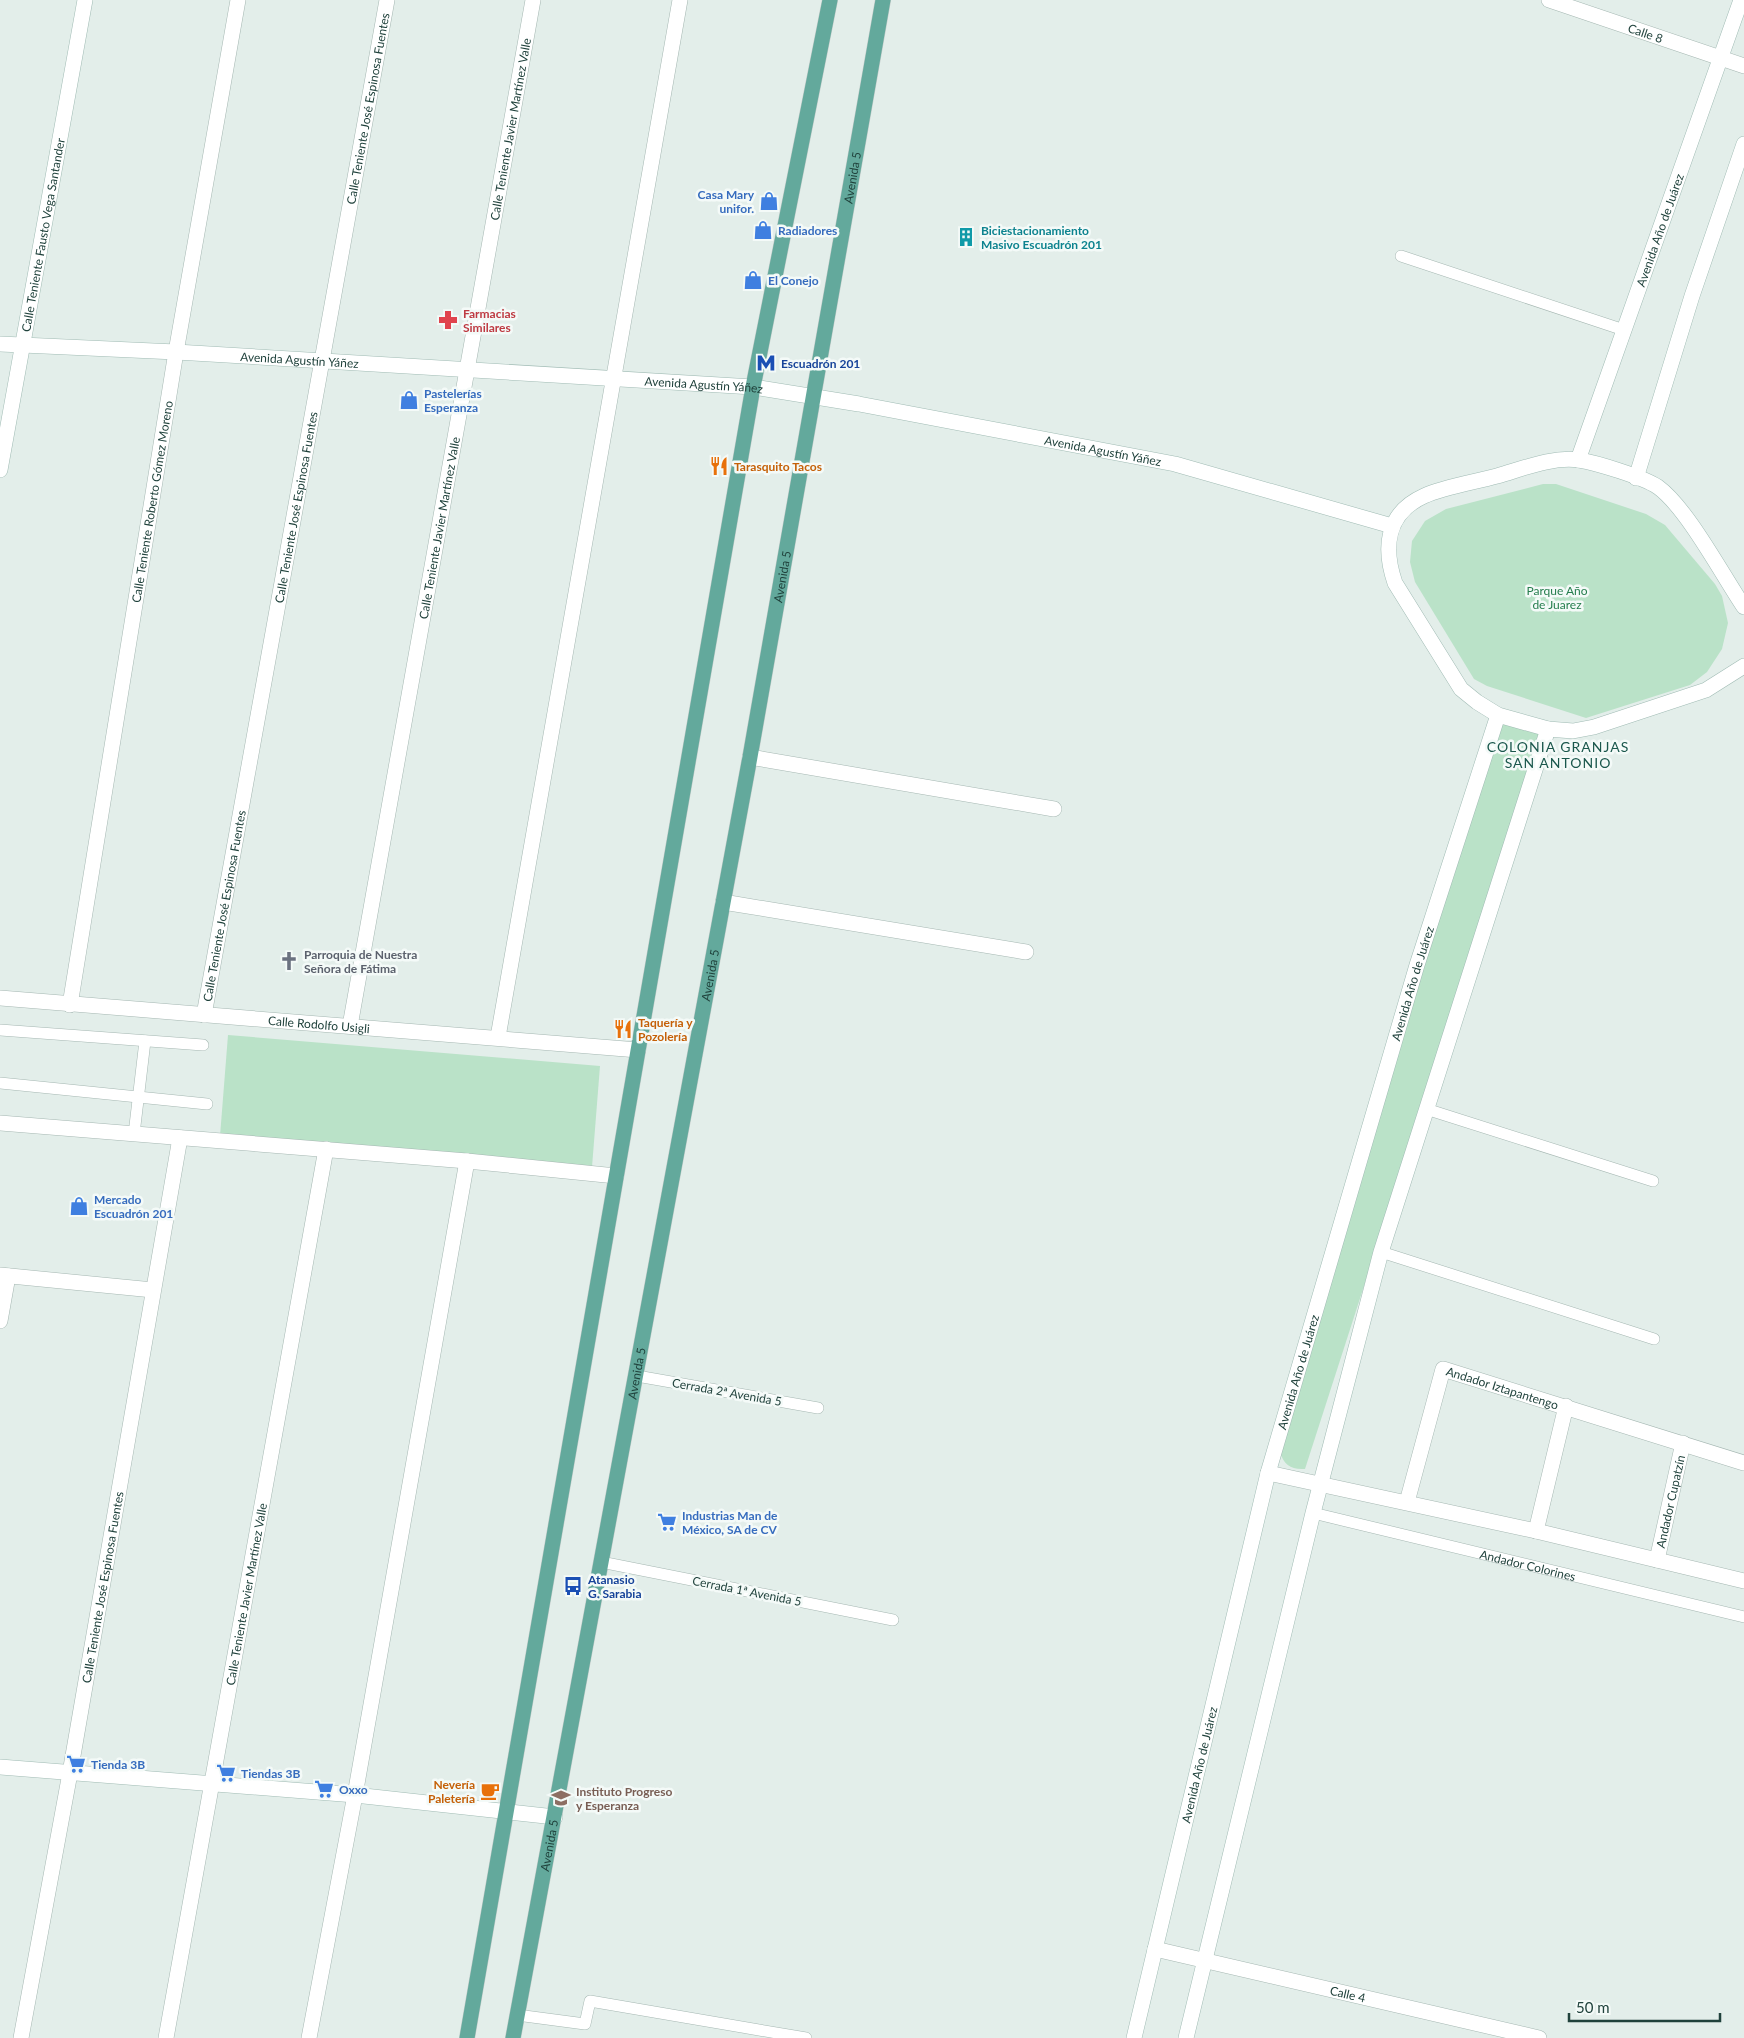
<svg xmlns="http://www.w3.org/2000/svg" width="1744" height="2038" viewBox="0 0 1744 2038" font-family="Lato,sans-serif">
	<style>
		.green { fill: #bae2c8 }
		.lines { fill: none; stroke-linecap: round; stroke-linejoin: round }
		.lane-casing { stroke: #a5b7b2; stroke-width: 12 }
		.street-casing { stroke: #a5b7b2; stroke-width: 16 }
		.secondary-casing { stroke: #a0bbb4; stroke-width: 16 }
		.primary-casing { stroke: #c1cac8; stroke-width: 16 }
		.lane { stroke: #fff; stroke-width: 11 }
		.street { stroke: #fff; stroke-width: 15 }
		.secondary { stroke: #fff; stroke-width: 15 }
		.primary { stroke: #63a99c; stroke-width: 15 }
		.labels { text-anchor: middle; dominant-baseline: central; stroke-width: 5; stroke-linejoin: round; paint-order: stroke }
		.street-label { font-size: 12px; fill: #20423c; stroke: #f4faf8 }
		.shop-label { font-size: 12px; font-weight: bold; fill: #366cbe; stroke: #f4faf8; text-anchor: start }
		.culture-label { font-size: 12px; font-weight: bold; fill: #0d838f; stroke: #f4faf8; text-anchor: start }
		.health-label { font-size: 12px; font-weight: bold; fill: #be3a42; stroke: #f4faf8; text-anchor: start }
		.transit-label { font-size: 12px; font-weight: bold; fill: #164399; stroke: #f4faf8; text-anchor: start }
		.food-label { font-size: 12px; font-weight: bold; fill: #c56008; stroke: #f4faf8; text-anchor: start }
		.park-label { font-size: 12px; fill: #267e4e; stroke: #f4faf8 }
		.worship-label { font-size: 12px; font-weight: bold; fill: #5b616d; stroke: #f4faf8; text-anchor: start }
		.education-label { font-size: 12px; font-weight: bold; fill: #785e54; stroke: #f4faf8; text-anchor: start }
		.neighbourhood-label { font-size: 14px; letter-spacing: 1px; fill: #1a574c; stroke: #f4faf8 }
	</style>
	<rect width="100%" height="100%" fill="#e3eeea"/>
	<!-- green -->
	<g class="green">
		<path d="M1543,484H1556L1646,514L1665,525L1715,584L1722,596L1728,623L1722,649L1707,672L1690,685L1586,718L1487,686L1474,679L1415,582L1410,562L1412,541L1425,521L1446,509Z"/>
		<path d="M1497,721L1542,734L1305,1469C1291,1470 1284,1465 1280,1452Z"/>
		<path d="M228,1035L600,1066L592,1167L220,1136Z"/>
	</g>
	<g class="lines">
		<!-- lane casing -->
		<g class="lane-casing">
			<g id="lane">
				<path d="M1401,256L1624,330"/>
				<path d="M0,1030L203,1045"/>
				<path d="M0,1083L207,1104"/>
				<path d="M1426,1109L1653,1181"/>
				<path d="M134,1134L145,1041"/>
				<path d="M1381,1252L1654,1339"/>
				<path d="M637,1376L818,1408"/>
				<path id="s1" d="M1313,1513L1744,1617"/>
				<path d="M601,1562L893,1620"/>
				<path d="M517,2015L585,2024L590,2001L806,2038"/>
			</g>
		</g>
		<!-- street casing -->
		<g class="street-casing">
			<g id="street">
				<path id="s2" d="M1549,0L1744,66"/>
				<path d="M750,757L1054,809"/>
				<path d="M723,902L1026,952"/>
				<path id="s3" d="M0,998L638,1050"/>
				<path id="s4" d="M70,1005L176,352L238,0"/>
				<path id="s5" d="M204,1015L387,0"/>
				<path id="s6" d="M350,1026L533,0"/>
				<path d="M498,1037L680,0"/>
				<path d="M0,1123L467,1161L616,1176"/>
				<path d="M0,1275L153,1290"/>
				<path d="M0,1321L8,1276"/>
				<path d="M1268,1473L1536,1531L1744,1581"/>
				<path id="s7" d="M1407,1502L1443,1369L1744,1463"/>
				<path d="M1536,1531L1566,1406"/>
				<path id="s8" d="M1657,1560L1683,1443"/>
				<path id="s9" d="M1155,1949L1539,2038"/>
				<path id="s10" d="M21,2038L70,1773L180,1138"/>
				<path id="s11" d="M166,2038L326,1149"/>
				<path d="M309,2038L355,1795L467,1161"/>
			</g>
		</g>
		<!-- secondary casing -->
		<g class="secondary-casing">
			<g id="secondary">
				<path id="s12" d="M0,344L176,352L753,387L859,404L1175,464L1392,526"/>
				<path id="s13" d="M1578,460L1741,0"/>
				<path id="s14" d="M0,470L85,0"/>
				<path d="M1636,478L1692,296L1744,144"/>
				<path d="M1744,607C1723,576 1687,508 1658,487C1643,477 1597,463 1579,460C1553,456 1522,469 1497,476C1475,482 1443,487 1424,496C1386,513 1383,548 1395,583L1461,689L1477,702L1498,715L1548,729L1573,731L1594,727L1706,690L1744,666"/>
				<path d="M0,1767L355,1795L555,1817"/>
				<path id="s15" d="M1134,2038L1268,1473L1417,965L1498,715"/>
				<path d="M1186,2038L1313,1513L1381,1252L1548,729"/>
			</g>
		</g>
		<!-- primary casing -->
		<g class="primary-casing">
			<g id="primary">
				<path d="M467,2038L753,387L830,0"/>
				<path id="s16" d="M513,2038L750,757L883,0"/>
			</g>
		</g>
		<!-- lane -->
		<use href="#lane" class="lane"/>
		<!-- street -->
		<use href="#street" class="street"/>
		<!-- secondary -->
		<use href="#secondary" class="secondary"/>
		<!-- primary -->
		<use href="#primary" class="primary"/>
	</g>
	<!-- icons -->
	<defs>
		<g id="shop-bare" transform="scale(1.5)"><path d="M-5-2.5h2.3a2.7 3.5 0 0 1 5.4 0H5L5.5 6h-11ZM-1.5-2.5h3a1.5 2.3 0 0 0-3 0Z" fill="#3f7fe0" stroke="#f4faf8" stroke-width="2.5" paint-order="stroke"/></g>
		<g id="building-bare" transform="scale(1.5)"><path d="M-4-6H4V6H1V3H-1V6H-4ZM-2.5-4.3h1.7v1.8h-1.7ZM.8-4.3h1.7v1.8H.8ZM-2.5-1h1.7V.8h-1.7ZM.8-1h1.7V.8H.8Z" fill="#0f9aa8" stroke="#f4faf8" stroke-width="2.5" paint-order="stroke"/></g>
		<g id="pharmacy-bare" transform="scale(1.5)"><path d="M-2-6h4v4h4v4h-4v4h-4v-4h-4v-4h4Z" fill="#e0444e" stroke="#f4faf8" stroke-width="2.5" paint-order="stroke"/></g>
		<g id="metro-bare" transform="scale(1.5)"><path d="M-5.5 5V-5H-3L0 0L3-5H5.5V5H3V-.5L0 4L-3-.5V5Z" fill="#1a4fb4" stroke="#f4faf8" stroke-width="2.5" paint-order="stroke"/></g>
		<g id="restaurant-bare" transform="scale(1.5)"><path d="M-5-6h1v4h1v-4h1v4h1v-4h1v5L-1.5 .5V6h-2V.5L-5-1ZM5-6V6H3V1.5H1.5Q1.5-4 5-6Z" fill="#e8710a" stroke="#f4faf8" stroke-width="2.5" paint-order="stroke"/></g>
		<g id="church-bare" transform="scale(1.5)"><path d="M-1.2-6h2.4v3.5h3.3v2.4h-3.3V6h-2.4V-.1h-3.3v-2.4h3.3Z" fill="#6b7280" stroke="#f4faf8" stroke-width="2.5" paint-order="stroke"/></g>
		<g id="supermarket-bare" transform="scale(1.5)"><path d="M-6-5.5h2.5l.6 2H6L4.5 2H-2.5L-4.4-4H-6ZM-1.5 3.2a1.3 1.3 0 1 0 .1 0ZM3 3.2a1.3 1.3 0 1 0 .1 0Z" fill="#3f7fe0" stroke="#f4faf8" stroke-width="2.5" paint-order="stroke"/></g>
		<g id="bus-bare" transform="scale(1.5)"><path d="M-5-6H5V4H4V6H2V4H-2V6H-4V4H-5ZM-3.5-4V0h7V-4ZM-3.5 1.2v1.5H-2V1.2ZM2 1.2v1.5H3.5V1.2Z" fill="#1a4fb4" stroke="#f4faf8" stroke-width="2.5" paint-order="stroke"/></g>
		<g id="cafe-bare" transform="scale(1.5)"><path d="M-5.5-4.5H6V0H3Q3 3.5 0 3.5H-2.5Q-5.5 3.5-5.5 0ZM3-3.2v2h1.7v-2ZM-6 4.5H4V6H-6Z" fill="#e8710a" stroke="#f4faf8" stroke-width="2.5" paint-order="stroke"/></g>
		<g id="school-bare" transform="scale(1.5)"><path d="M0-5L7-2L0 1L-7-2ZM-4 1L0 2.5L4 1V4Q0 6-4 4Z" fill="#8d6e63" stroke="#f4faf8" stroke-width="2.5" paint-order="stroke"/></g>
	</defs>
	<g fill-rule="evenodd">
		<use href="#shop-bare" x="769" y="201"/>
		<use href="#shop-bare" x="763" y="230"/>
		<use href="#building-bare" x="966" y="237"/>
		<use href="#shop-bare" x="753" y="280"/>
		<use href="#pharmacy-bare" x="448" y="320"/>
		<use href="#metro-bare" x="766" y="363"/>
		<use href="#shop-bare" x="409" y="400"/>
		<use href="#restaurant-bare" x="719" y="466"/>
		<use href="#church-bare" x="289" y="961"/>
		<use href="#restaurant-bare" x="623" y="1029"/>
		<use href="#shop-bare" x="79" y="1206"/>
		<use href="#supermarket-bare" x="667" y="1522"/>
		<use href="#bus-bare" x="573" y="1586"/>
		<use href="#supermarket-bare" x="76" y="1764"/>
		<use href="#supermarket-bare" x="226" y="1773"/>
		<use href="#supermarket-bare" x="324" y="1789"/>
		<use href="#cafe-bare" x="490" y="1791"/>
		<use href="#school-bare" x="561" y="1798"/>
	</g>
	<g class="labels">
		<!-- street labels -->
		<g class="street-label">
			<text stroke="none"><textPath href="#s2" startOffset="102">Calle 8</textPath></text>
			<text stroke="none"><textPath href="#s5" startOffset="921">Calle Teniente José Espinosa Fuentes</textPath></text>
			<text stroke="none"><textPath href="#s6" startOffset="911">Calle Teniente Javier Martínez Valle</textPath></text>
			<text stroke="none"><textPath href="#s16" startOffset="1891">Avenida 5</textPath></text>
			<text stroke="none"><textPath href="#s13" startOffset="244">Avenida Año de Juárez</textPath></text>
			<text stroke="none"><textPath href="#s14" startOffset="239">Calle Teniente Fausto Vega Santander</textPath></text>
			<text stroke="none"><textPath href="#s12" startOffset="300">Avenida Agustín Yáñez</textPath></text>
			<text stroke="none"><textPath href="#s12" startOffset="705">Avenida Agustín Yáñez</textPath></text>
			<text stroke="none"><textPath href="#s12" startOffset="1110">Avenida Agustín Yáñez</textPath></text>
			<text stroke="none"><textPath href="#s4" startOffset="510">Calle Teniente Roberto Gómez Moreno</textPath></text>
			<text stroke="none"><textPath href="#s5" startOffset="516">Calle Teniente José Espinosa Fuentes</textPath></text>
			<text stroke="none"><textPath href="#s6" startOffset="506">Calle Teniente Javier Martínez Valle</textPath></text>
			<text stroke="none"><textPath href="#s16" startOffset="1486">Avenida 5</textPath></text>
			<text stroke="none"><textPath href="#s5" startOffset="111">Calle Teniente José Espinosa Fuentes</textPath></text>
			<text stroke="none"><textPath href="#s16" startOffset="1081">Avenida 5</textPath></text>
			<text stroke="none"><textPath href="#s15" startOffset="1091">Avenida Año de Juárez</textPath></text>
			<text stroke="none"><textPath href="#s3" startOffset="320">Calle Rodolfo Usigli</textPath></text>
			<text stroke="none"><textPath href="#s15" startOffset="686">Avenida Año de Juárez</textPath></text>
			<text stroke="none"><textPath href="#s16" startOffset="676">Avenida 5</textPath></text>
			<text stroke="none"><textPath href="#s7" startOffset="200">Andador Iztapantengo</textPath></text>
			<text transform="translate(727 1392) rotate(10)">Cerrada 2ª Avenida 5</text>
			<text stroke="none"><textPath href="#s8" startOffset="60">Andador Cupatzín</textPath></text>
			<text stroke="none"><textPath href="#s1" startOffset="221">Andador Colorines</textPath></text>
			<text stroke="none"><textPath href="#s10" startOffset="458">Calle Teniente José Espinosa Fuentes</textPath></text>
			<text transform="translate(747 1591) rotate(11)">Cerrada 1ª Avenida 5</text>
			<text stroke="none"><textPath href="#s11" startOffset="451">Calle Teniente Javier Martínez Valle</textPath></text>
			<text stroke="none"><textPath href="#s15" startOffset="281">Avenida Año de Juárez</textPath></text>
			<text stroke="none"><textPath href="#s16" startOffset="196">Avenida 5</textPath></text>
			<text stroke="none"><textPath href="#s9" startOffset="198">Calle 4</textPath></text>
		</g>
		<!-- shop labels -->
		<g class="shop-label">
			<text x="754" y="194" text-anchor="end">Casa Mary<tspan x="754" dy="14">unifor.</tspan></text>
			<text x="778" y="230">Radiadores</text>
			<text x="768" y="280">El Conejo</text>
			<text x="424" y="393">Pastelerías<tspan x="424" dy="14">Esperanza</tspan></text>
			<text x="94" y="1199">Mercado<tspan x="94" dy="14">Escuadrón 201</tspan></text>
			<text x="682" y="1515">Industrias Man de<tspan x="682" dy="14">México, SA de CV</tspan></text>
			<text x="91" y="1764">Tienda 3B</text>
			<text x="241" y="1773">Tiendas 3B</text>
			<text x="339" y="1789">Oxxo</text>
		</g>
		<!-- culture labels -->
		<g class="culture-label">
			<text x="981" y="230">Biciestacionamiento<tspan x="981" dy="14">Masivo Escuadrón 201</tspan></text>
		</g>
		<!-- health labels -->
		<g class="health-label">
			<text x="463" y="313">Farmacias<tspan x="463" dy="14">Similares</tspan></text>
		</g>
		<!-- transit labels -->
		<g class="transit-label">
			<text x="781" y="363">Escuadrón 201</text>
			<text x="588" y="1579">Atanasio<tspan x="588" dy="14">G. Sarabia</tspan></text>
		</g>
		<!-- food labels -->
		<g class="food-label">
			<text x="734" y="466">Tarasquito Tacos</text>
			<text x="638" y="1022">Taquería y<tspan x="638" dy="14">Pozolería</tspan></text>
			<text x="475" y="1784" text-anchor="end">Nevería<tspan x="475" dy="14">Paletería</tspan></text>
		</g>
		<!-- park labels -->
		<g class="park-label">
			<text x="1557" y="590">Parque Año<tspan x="1557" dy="14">de Juarez</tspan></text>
		</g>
		<!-- worship labels -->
		<g class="worship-label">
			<text x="304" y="954">Parroquia de Nuestra<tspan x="304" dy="14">Señora de Fátima</tspan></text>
		</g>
		<!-- education labels -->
		<g class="education-label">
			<text x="576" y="1791">Instituto Progreso<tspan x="576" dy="14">y Esperanza</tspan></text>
		</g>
		<!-- neighbourhood labels -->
		<g class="neighbourhood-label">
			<text x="1558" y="746">COLONIA GRANJAS<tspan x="1558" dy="16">SAN ANTONIO</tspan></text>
		</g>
	</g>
	<!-- scale -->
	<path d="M1569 2013v8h151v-8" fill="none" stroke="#20423c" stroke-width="2.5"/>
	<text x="1576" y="2013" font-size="15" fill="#20423c" stroke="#f4faf8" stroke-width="4" paint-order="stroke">50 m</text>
</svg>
